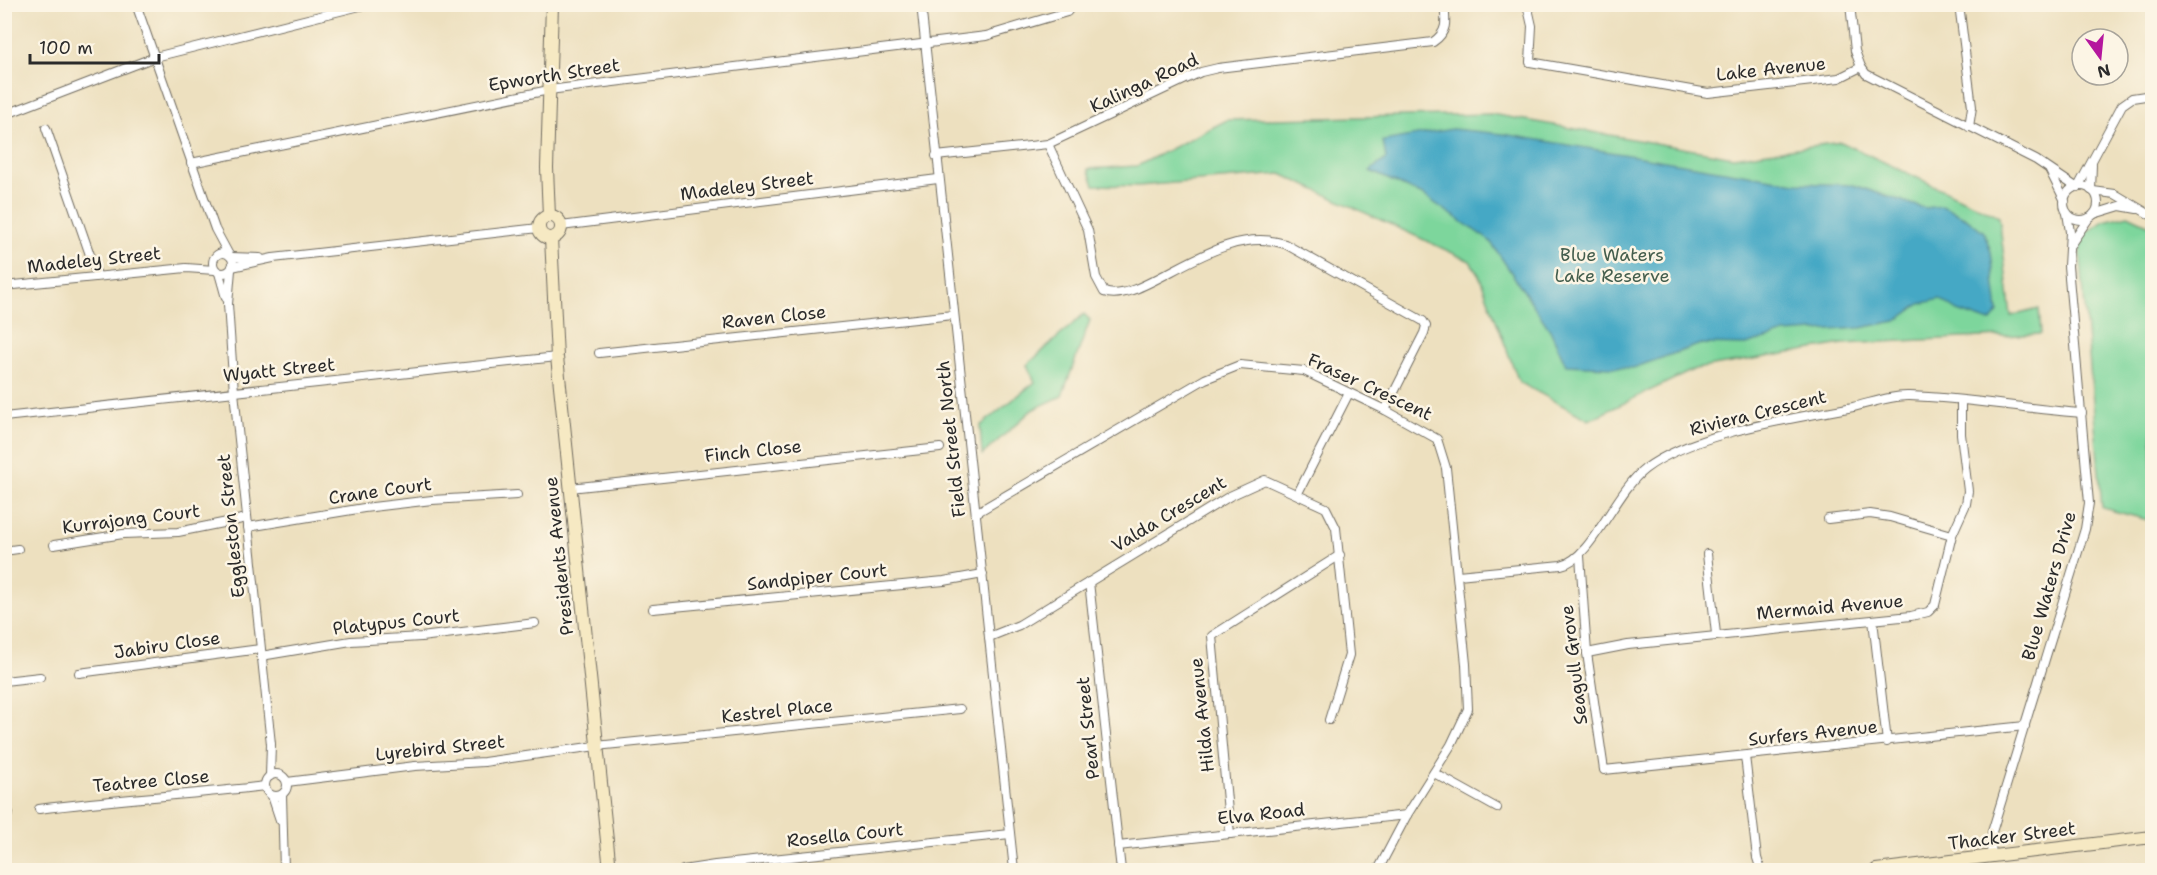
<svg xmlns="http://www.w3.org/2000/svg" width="2157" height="875" viewBox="0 0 2157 875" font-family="'Shantell Sans',sans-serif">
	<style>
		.green { fill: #7dd69c; stroke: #548064; stroke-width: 1.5 }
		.water { fill: #45a8c5; stroke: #386a78; stroke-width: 1.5 }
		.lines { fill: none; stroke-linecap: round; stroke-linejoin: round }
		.street-casing { stroke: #6f6a5f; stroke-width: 10 }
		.secondary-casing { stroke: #6f6a5f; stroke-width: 14 }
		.street { stroke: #fff; stroke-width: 8 }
		.secondary { stroke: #f6e9c3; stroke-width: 12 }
		.labels { text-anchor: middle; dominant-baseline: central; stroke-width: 5; stroke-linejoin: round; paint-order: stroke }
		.street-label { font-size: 18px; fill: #2b2b2b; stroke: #fcf5e5 }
		.park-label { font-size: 18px; fill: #445e4d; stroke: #fcf5e5 }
	</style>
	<rect width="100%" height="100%" fill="#fcf5e5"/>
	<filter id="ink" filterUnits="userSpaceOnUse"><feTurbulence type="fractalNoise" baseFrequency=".0167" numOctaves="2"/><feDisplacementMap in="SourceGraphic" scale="12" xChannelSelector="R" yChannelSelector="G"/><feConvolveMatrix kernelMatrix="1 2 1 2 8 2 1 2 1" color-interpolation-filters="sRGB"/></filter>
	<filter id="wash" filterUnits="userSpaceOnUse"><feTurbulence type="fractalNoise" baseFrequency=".008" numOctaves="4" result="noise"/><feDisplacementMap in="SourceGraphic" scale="24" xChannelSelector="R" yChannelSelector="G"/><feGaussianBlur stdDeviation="1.35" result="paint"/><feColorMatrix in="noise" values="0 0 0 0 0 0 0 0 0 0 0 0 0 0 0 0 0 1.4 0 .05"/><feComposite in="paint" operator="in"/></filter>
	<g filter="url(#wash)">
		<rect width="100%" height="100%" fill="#ede0bf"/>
		<!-- green -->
		<g class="green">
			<path d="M1491,114L1733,157L1841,142L1999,216L2011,316L2039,309L2041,334L1843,344L1695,369L1589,420L1519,382L1479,275L1470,261L1281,174L1138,186L1094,185L1088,169L1137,166L1227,120Z"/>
			<path d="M2128,215L2152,226V521L2102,508L2079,238L2104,221Z"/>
			<path d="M1084,314L1090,320L1062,396L1032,410L982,455L980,426L1035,382L1027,365Z"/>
		</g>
		<!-- water -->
		<path class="water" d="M1452,129L1503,134L1796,183L1853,185L1924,208L1942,206L1966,218L1984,232L1991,252L1998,312L1990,322L1958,311L1940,299L1920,304L1896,321L1860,328L1785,333L1746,345L1701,344L1633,368L1566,365L1550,330L1490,241L1423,195L1370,171L1386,159L1383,141Z"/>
	</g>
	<g filter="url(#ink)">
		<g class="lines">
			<!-- street casing -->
			<g class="street-casing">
				<g id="street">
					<path d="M136,4L215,229L229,255"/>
					<path d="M921,4L1014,870"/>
					<path d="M1527,4L1532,26L1530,62L1708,93L1839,78L1861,67L1866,74L2036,160L2076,187"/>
					<path d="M1850,4L1855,51L1861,67"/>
					<path d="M1959,4L1972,107L1969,127"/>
					<path d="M4,115L155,57L368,4"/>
					<path d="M46,128L97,275"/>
					<path d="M1048,144L1088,230L1096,277L1104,292C1142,307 1217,221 1285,244L1423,321L1426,326L1424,333L1385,410"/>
					<path d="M936,156L1048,144L1201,72L1218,68L1433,42C1448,32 1446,21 1444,4"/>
					<path d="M191,163L549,90L986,36L1067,12L1073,4"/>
					<path d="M2050,171L2065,201"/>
					<circle cx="2081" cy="203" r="17"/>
					<path d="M2078,187L2122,105L2132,98L2152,95"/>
					<path d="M2091,190L2092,164"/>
					<path d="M2093,191L2115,194L2152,216"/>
					<path d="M2094,214L2120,206L2137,209"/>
					<path d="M561,226L938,179"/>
					<path d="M2071,244L2089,218"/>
					<circle cx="223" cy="263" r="10"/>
					<path d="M231,257L260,258"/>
					<path d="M232,267L273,258L539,228"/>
					<path d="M231,270L228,304L234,392L271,744L270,776"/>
					<path d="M219,273L226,298"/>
					<path d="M4,286L186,268L215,270"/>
					<path d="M599,353L953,315"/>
					<path d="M4,417L557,357"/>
					<path d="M570,488L940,448"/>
					<path d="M1298,493L1349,393"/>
					<path d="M976,513L1205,379L1240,365L1304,371L1385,410L1437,439L1446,468L1466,664L1468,709L1451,745L1407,815L1378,870"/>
					<path d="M1828,519L1870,514L1890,517L1952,535"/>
					<path d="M248,527L364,508L432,500L517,495"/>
					<path d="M54,545L123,534L178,532L247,518"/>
					<path d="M4,551L18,549"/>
					<path d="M1707,554L1716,634"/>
					<path d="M1580,556L1587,653L1604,770L2025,726"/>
					<path d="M1458,575L1561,565C1591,560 1615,492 1645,469C1694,432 1792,419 1853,407C1871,403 1892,395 1910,396C1968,398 2025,409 2082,413"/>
					<path d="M1089,582L1121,870"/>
					<path d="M653,609L944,581L983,574"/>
					<path d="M1873,620L1887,742"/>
					<path d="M989,637L1019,625L1230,496L1265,480L1326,508L1336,528L1349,655L1329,720"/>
					<path d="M1587,653L1628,645L1911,616L1928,612L1935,605L1952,535L1966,504L1968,491L1961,434V400"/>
					<path d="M261,656L351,641L421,637L535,623"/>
					<path d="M79,673L260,649"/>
					<path d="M4,681L40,677"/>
					<path d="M1745,756L1757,858L1761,870"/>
					<path d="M1434,773L1497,808"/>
					<circle cx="276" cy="785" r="11"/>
					<path d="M287,782L415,766L484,762L596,746L960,709"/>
					<path d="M282,795L284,870"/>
					<path d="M272,796L280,820"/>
					<path d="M39,809C115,799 190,795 265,786"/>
					<path d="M4,813H9"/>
					<path d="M1230,834L1212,636L1340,555"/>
					<path d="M1118,846L1407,815"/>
					<path d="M1991,857L1992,832L2085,529L2089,503L2068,266L2070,232L2067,213"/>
					<path d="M683,870L715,865L1010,834"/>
				</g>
			</g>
			<!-- secondary casing -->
			<g class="secondary-casing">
				<g id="secondary">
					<path d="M549,216L547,168L552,4"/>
					<circle cx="550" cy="227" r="11"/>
					<path d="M551,238L557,357L610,870"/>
					<path d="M1876,870L2152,837"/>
				</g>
			</g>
			<!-- street -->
			<use href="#street" class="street"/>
			<!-- secondary -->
			<use href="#secondary" class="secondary"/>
		</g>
	</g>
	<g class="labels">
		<!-- street labels -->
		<g class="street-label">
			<text transform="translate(1771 69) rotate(-6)">Lake Avenue</text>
			<text transform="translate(554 75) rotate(-9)">Epworth Street</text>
			<text transform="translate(1144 83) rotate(-25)">Kalinga Road</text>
			<text transform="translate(747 186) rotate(-7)">Madeley Street</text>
			<text transform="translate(94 260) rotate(-6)">Madeley Street</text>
			<text transform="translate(774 317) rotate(-6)">Raven Close</text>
			<text transform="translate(279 370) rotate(-6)">Wyatt Street</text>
			<text transform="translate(1370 387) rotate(25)">Fraser Crescent</text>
			<text transform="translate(1758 413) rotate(-14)">Riviera Crescent</text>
			<text transform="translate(951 439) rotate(-96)">Field Street North</text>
			<text transform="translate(753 451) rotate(-6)">Finch Close</text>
			<text transform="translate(380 491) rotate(-8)">Crane Court</text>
			<text transform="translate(1169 514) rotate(-31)">Valda Crescent</text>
			<text transform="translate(131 519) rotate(-7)">Kurrajong Court</text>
			<text transform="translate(231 526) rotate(-96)">Eggleston Street</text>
			<text transform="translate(559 556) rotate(-96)">Presidents Avenue</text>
			<text transform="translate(817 577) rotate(-6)">Sandpiper Court</text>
			<text transform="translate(2049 586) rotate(-74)">Blue Waters Drive</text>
			<text transform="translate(1830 607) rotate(-5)">Mermaid Avenue</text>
			<text transform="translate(396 622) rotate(-6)">Platypus Court</text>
			<text transform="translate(167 645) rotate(-8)">Jabiru Close</text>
			<text transform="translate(1574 665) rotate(-97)">Seagull Grove</text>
			<text transform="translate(777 711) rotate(-6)">Kestrel Place</text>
			<text transform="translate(1202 715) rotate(-96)">Hilda Avenue</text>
			<text transform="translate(1088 728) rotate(-96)">Pearl Street</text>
			<text transform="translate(1813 733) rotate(-6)">Surfers Avenue</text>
			<text transform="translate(440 748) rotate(-6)">Lyrebird Street</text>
			<text transform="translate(151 781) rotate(-5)">Teatree Close</text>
			<text transform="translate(1261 814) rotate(-6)">Elva Road</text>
			<text transform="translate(845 835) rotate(-6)">Rosella Court</text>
			<text transform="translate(2012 836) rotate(-7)">Thacker Street</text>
		</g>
		<!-- park labels -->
		<g class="park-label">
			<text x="1612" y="255">Blue Waters<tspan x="1612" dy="21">Lake Reserve</tspan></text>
		</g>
	</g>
	<!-- margin -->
	<rect width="2157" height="875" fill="none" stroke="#fcf5e5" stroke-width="24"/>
	<!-- north arrow -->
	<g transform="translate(2100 57) rotate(165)"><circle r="28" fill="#fcf5e5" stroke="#a8a49b" stroke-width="1.5"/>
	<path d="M0-4.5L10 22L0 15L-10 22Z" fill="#b5179e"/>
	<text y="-9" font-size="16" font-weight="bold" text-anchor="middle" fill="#2b2b2b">N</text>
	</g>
	<!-- scale -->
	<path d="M30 54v9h129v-9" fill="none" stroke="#2b2b2b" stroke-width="3"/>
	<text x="39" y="54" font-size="18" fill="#2b2b2b" stroke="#fcf5e5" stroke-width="4.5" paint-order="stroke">100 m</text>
</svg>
